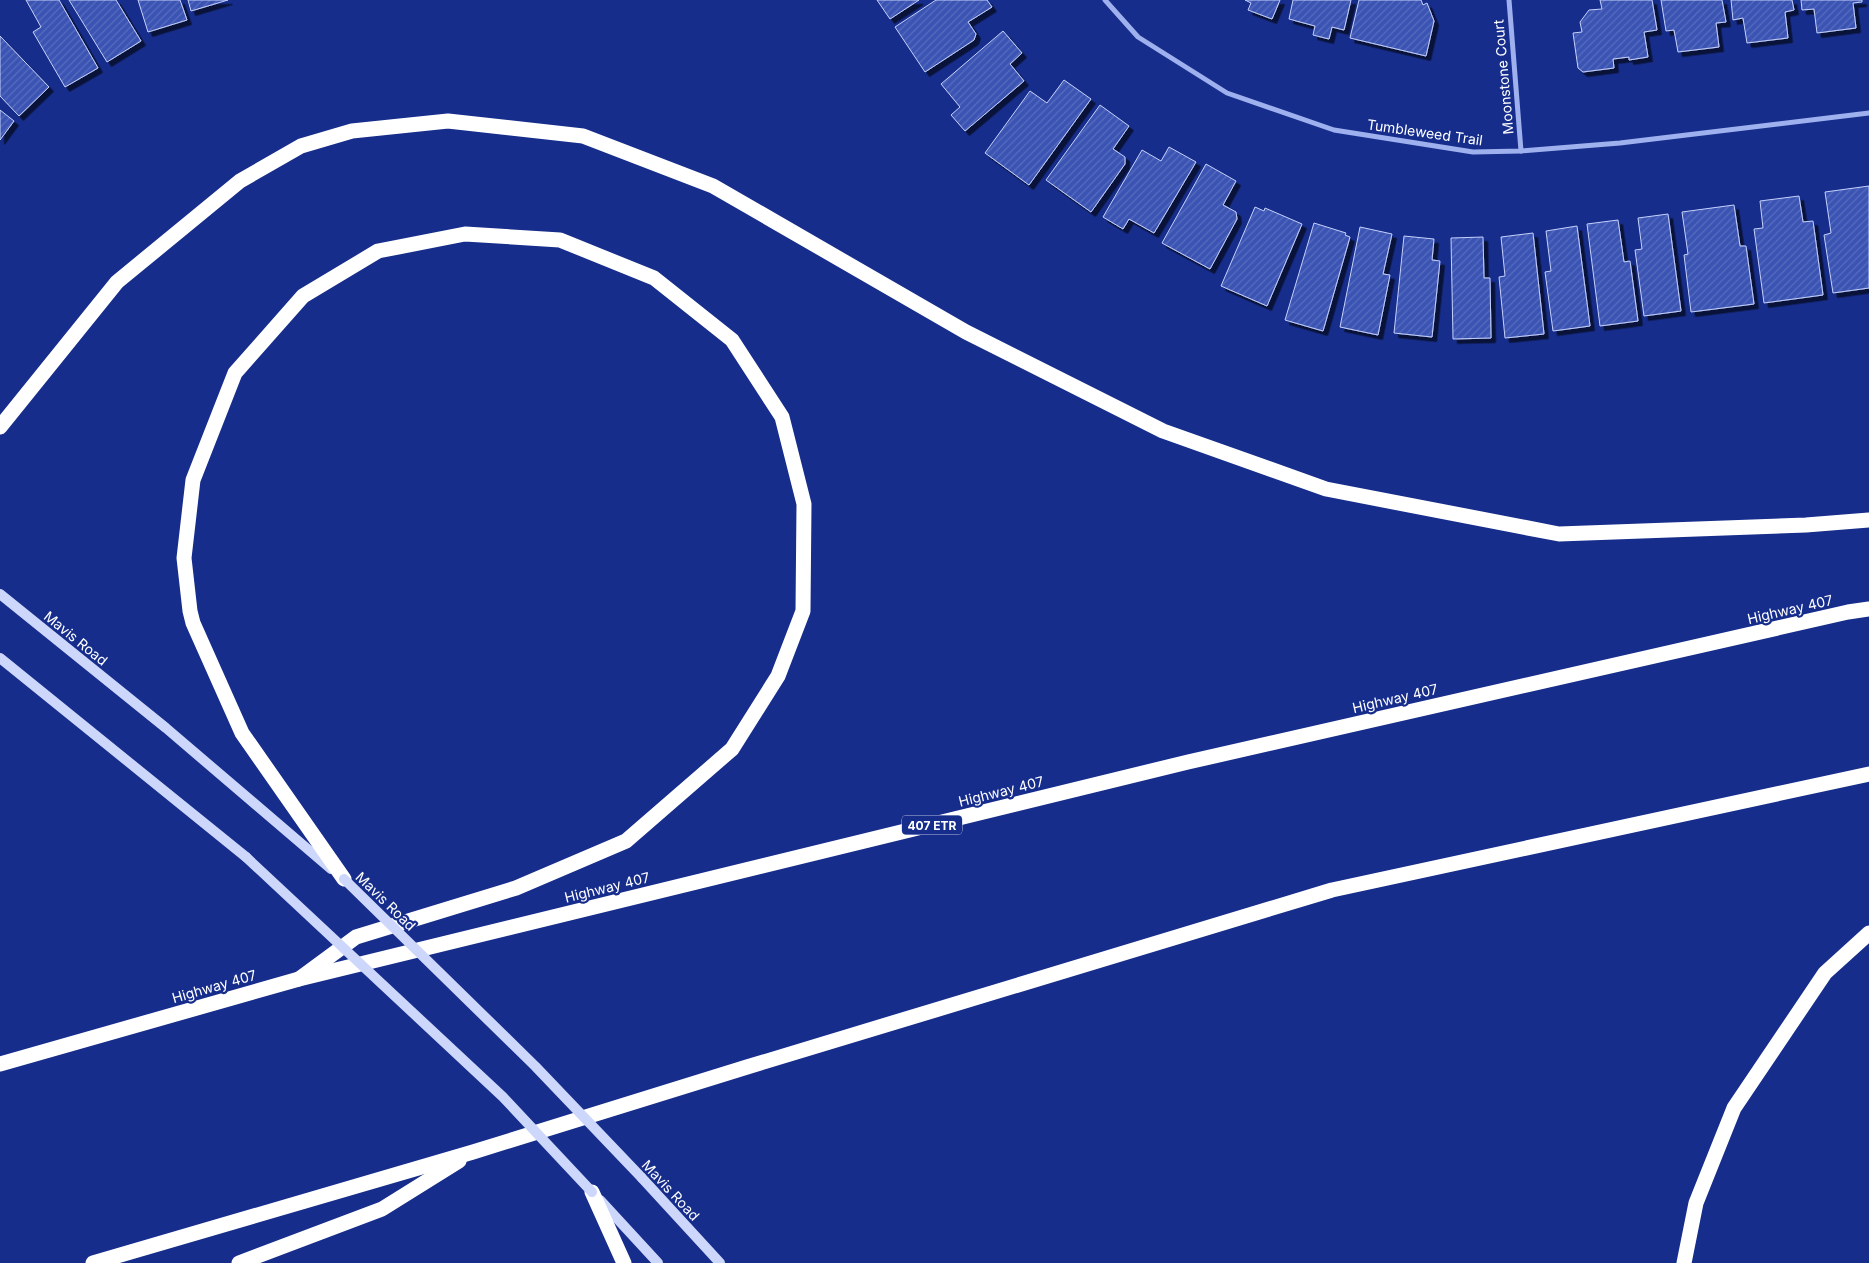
<svg xmlns="http://www.w3.org/2000/svg" width="1869" height="1263" viewBox="0 0 1869 1263" font-family="Inter,sans-serif">
	<style>
		.building { fill: url(#building-hatch); stroke: #c6d1fb; filter: url(#shadow) }
		.lines { fill: none; stroke-linecap: round; stroke-linejoin: round }
		.minor { stroke: #9fb0ef; stroke-width: 5 }
		.secondary { stroke: #cdd6fb; stroke-width: 10 }
		.motorway { stroke: #fff; stroke-width: 15 }
		.secondary-bridge { stroke: #cdd6fb; stroke-width: 10 }
		.labels { text-anchor: middle; dominant-baseline: central; stroke-width: 4.5; stroke-linejoin: round; paint-order: stroke }
		.shield { fill: #162d8c; stroke: #b9c0dc; stroke-width: 1 }
		.shield-label { font-size: 12px; font-weight: bold; fill: #fff }
		.street-label { font-size: 14px; fill: #fff; stroke: #162d8c }
	</style>
	<defs>
		<pattern id="building-hatch" width="6" height="6" patternUnits="userSpaceOnUse" patternTransform="scale(1.25)"><rect width="6" height="6" fill="#3a53b3"/><path d="M-1 1l2-2M0 6l6-6M5 7l2-2" fill="none" stroke="#586dbe"/></pattern>
		<filter id="shadow"><feDropShadow dx="4.5" dy="4.5" stdDeviation="0" flood-color="#0009"/></filter>
	</defs>
	<rect width="100%" height="100%" fill="#162d8c"/>
	<!-- building -->
	<g class="building">
		<path d="M26,0H59L98,68L65,87L33,32L41,27Z"/>
		<path d="M69,0H116L141,41L107,62Z"/>
		<path d="M138,0H180L187,20L148,32Z"/>
		<path d="M188,0H228L191,11Z"/>
		<path d="M877,0H919L890,19Z"/>
		<path d="M936,0H987L992,7L968,22L976,34L974,40L925,72L895,27Z"/>
		<path d="M1245,0H1280L1272,19L1248,10L1251,3Z"/>
		<path d="M1293,0H1351L1344,30L1332,27L1329,39L1313,35L1315,26L1289,19Z"/>
		<path d="M1359,0H1421L1423,5L1427,3L1434,21L1426,56L1350,38Z"/>
		<path d="M1600,0H1652L1657,30L1644,32L1648,57L1629,60V57L1613,59L1614,68L1583,72L1578,68L1573,33L1582,32L1580,22L1589,10L1602,9Z"/>
		<path d="M1661,0H1722L1726,22L1716,23L1719,47L1678,52L1674,30L1666,31Z"/>
		<path d="M1731,0H1792L1794,10L1785,12L1788,38L1747,43L1743,18L1733,20Z"/>
		<path d="M1801,0H1862V2L1853,3L1856,28L1817,33L1814,9L1802,10Z"/>
		<path d="M1003,31L1022,53L1010,64L1024,81L965,131L951,115L960,107L941,84Z"/>
		<path d="M0,36L49,87L19,116L0,96Z"/>
		<path d="M1064,80L1091,99L1029,185L985,153L1030,91L1047,103Z"/>
		<path d="M1100,105L1129,126L1113,149L1125,157V164L1091,212L1046,180Z"/>
		<path d="M0,110L14,121L0,140Z"/>
		<path d="M1169,147L1196,162L1154,233L1129,219L1123,229L1103,217L1142,150L1161,161Z"/>
		<path d="M1206,164L1236,181L1223,205L1236,212L1237,219L1210,269L1162,243Z"/>
		<path d="M1869,186V288L1833,293L1824,235L1831,233L1825,192Z"/>
		<path d="M1799,196L1803,222L1813,221L1823,295L1764,303L1754,229L1763,228L1760,201Z"/>
		<path d="M1734,205L1740,246H1746L1754,304L1691,312L1684,255L1688,254L1682,212Z"/>
		<path d="M1255,207L1264,211L1265,208L1302,224L1267,306L1221,286Z"/>
		<path d="M1668,214L1681,311L1644,316L1635,250L1642,249L1638,218Z"/>
		<path d="M1618,220L1624,262L1630,261L1638,321L1600,326L1587,224Z"/>
		<path d="M1314,223L1346,233L1345,235L1350,237L1323,331L1285,320Z"/>
		<path d="M1577,226L1590,326L1553,331L1545,272L1551,271L1546,231Z"/>
		<path d="M1360,227L1392,234L1383,274L1390,275L1378,335L1340,327Z"/>
		<path d="M1533,233L1544,334L1505,338L1499,277L1505,276L1501,237Z"/>
		<path d="M1404,236L1434,239L1432,260L1440,261L1432,337L1394,333Z"/>
		<path d="M1483,237L1484,278H1490L1491,338L1453,339L1451,238Z"/>
	</g>
	<g class="lines">
		<!-- minor -->
		<g class="minor">
			<path d="M1105,0L1138,37L1227,93L1334,130L1473,152L1521,151L1620,143L1869,113"/>
			<path d="M1509,0L1521,151"/>
		</g>
		<!-- secondary -->
		<g class="secondary">
			<path d="M0,594L166,728L331,869"/>
			<path d="M0,658L246,857"/>
			<path d="M642,1178L720,1263"/>
			<path d="M600,1200L658,1263"/>
		</g>
		<!-- motorway -->
		<g class="motorway">
			<path d="M0,427L117,282L240,181L301,146L352,131L448,121L583,136L713,186L966,332L1163,431L1326,489L1559,534L1806,525L1869,520"/>
			<path d="M299,979L356,937L516,888L626,841L732,749L778,676L803,611L804,504L782,417L732,340L654,278L560,240L465,234L378,251L303,296L235,373L193,480L184,558L190,611L193,623L242,733L344,879"/>
			<path d="M0,1064L299,979L1188,762L1848,612L1869,609"/>
			<path d="M592,1192L624,1263"/>
			<path d="M93,1263L473,1152L747,1067L1332,890L1869,774"/>
			<path d="M239,1263L382,1209L459,1161"/>
			<path d="M1684,1263L1696,1203L1734,1108L1825,973L1869,933"/>
		</g>
		<!-- secondary-bridge -->
		<g class="secondary-bridge">
			<path d="M246,857L503,1097L592,1192"/>
			<path d="M344,879L535,1066L642,1178"/>
		</g>
	</g>
	<g class="labels">
		<!-- shield labels -->
		<rect class="shield" x="902" y="815.5" width="60" height="19" rx="4"/>
		<g class="shield-label">
			<text x="932" y="825">407 ETR</text>
		</g>
		<!-- street labels -->
		<g class="street-label">
			<text transform="translate(1503 77) rotate(-95)">Moonstone Court</text>
			<text transform="translate(1425 132) rotate(8)">Tumbleweed Trail</text>
			<text transform="translate(1790 609) rotate(-13)">Highway 407</text>
			<text transform="translate(76 638) rotate(39)">Mavis Road</text>
			<text transform="translate(1395 698) rotate(-13)">Highway 407</text>
			<text transform="translate(1001 791) rotate(-14)">Highway 407</text>
			<text transform="translate(607 887) rotate(-14)">Highway 407</text>
			<text transform="translate(386 901) rotate(44)">Mavis Road</text>
			<text transform="translate(214 986) rotate(-16)">Highway 407</text>
			<text transform="translate(671 1190) rotate(47)">Mavis Road</text>
		</g>
	</g>
</svg>
